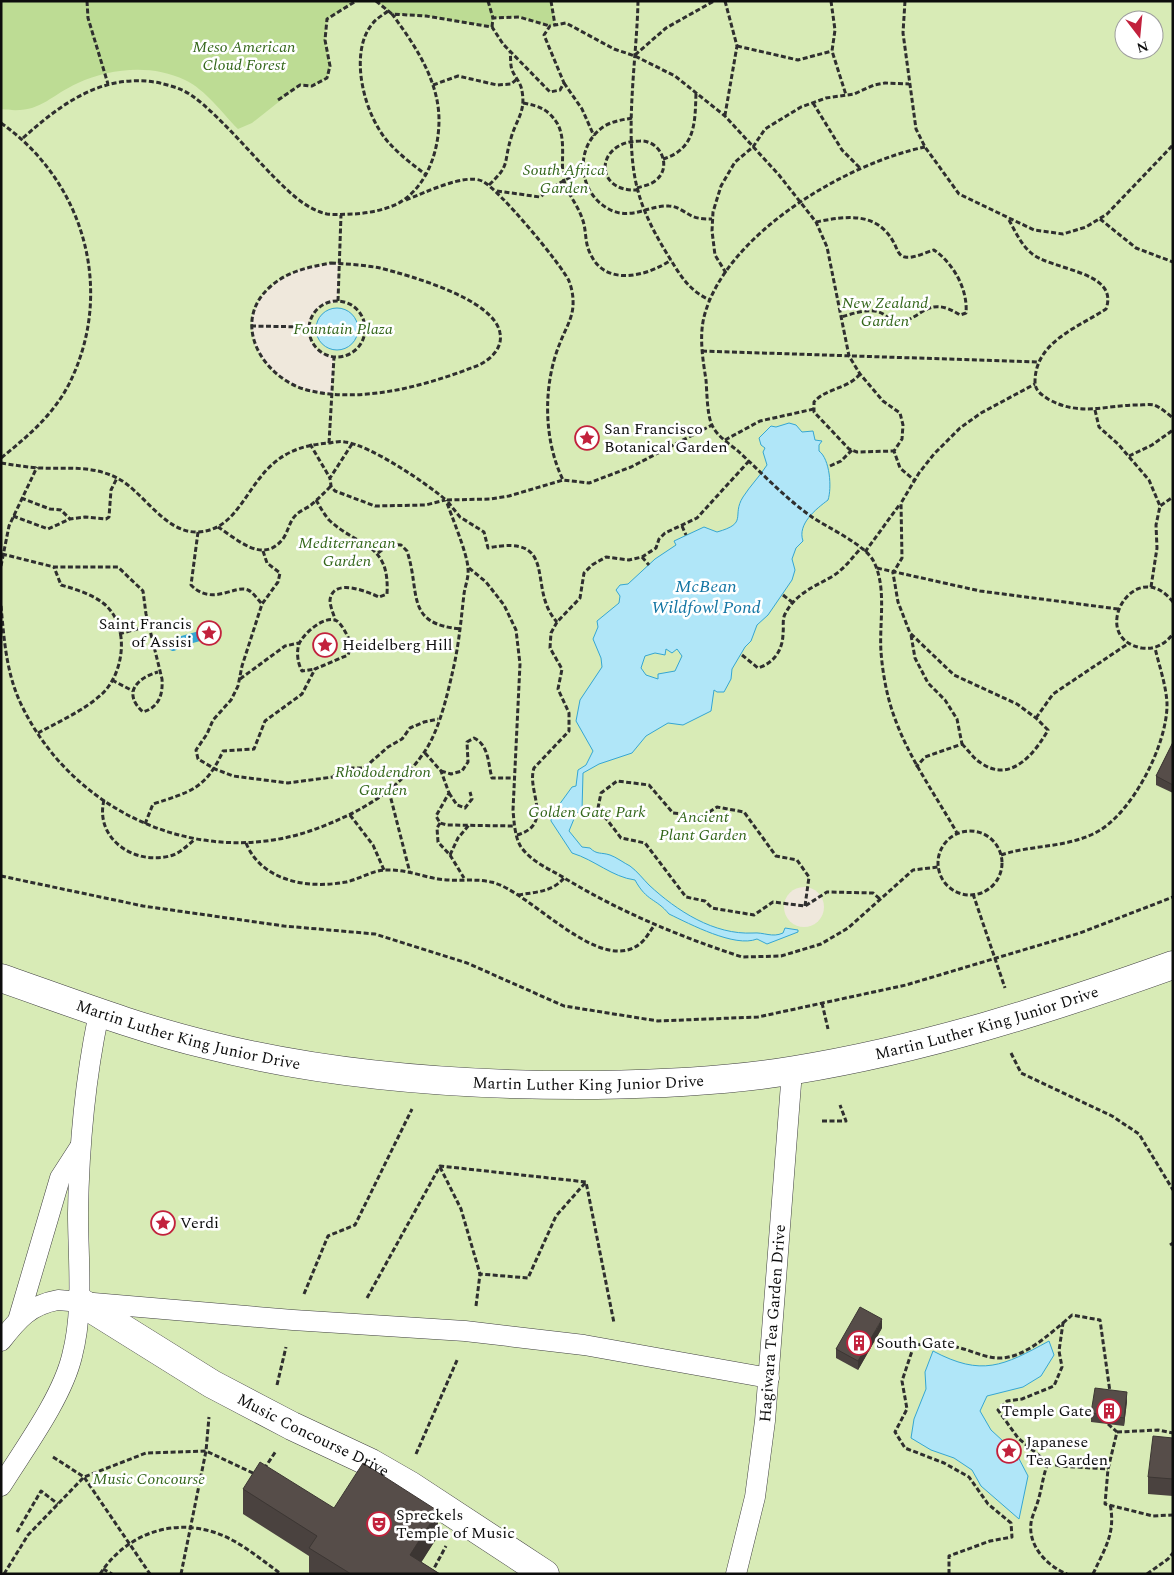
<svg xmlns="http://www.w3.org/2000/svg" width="1174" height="1575" viewBox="0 0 1174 1575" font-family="Spectral,serif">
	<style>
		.green { fill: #d8ebb6; fill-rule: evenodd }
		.forest { fill: #bddc94 }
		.plaza { fill: #efe8dc }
		.water { fill: #b0e6f8; stroke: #35a6d2; fill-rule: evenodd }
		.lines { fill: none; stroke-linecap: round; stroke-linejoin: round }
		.stream { stroke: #35a6d2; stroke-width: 10 }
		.service-casing { stroke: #404040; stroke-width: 21 }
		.pedestrian-casing { stroke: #404040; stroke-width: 29 }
		.tertiary-casing { stroke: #404040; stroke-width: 29 }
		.path { stroke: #2f2f2f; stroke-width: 3; stroke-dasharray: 5 2.5; stroke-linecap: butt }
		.service { stroke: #fff; stroke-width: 20 }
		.pedestrian { stroke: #fff; stroke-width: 28 }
		.tertiary { stroke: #fff; stroke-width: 28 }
		.wall { fill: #4a423f }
		.shaded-wall { fill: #3c3633 }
		.building { fill: #564d49; stroke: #3c3633 }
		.labels { text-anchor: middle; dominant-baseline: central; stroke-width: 5; stroke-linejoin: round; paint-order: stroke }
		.park-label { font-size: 16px; font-style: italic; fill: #34671b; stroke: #fff }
		.poi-label { font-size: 16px; fill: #0d0d0d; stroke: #fff; text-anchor: start }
		.street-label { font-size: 16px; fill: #0d0d0d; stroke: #fff }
		.water-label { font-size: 18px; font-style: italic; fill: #1275a3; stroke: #fff }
	</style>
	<rect width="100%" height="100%" fill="#fff9ed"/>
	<!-- green -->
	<path class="green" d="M1,1H1173V1574H1ZM1124,20H1154V50H1124Z"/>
	<!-- forest -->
	<g class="forest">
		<path d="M1,1H356L327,19L325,40L330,66L327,78L312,86L300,85L252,123L238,129C222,113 206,90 185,80C152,64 110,68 78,83C47,97 40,115 1,109Z"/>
		<path d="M376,1H551L555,25L550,26L519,17L493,18L492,27L426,16L392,14Z"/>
	</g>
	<!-- plaza -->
	<g class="plaza">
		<path d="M331,263H338V302L322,305L316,310L311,316L308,327L310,339L314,346L320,352L334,357L332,393H324L309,391L288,382L274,372L263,360L254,343L251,318L262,296L278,281L300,269Z"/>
		<circle cx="804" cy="907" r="20"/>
	</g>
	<!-- water -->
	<g class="water">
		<circle cx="337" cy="329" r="21"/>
		<path d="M789,423L796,425L802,432L813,431L815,440L822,441L819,445V451C830,459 832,488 828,500C816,509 797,524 803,541L796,548L792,559L795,570L792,580L768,615L757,625L751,641L745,647L732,669L731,679L724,692H717L714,690L711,711L683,725L668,723L646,736L632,753L599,764L583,773L582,810L576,814L569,831L582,847L590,848C597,855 601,852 610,855C616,857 624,863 630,866C637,871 643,879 649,885C677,911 714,935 753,933C764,932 772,938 783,933L785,928L798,930V932L767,944L757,939C735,948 690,924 669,914C656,898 647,902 635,880C612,877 595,860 572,853L551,821V816L572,787L576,786L578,770L586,765L593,751L576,721L580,700L602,667L601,658L593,639L598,627L597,621L619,603L620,596L616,590L620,585L628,584L655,559L676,545L674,541L704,527L717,532C749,523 731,516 743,497C750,486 760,476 767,465L763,452L765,448L761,445L759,438L771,426L776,427ZM666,649L672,653L677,649L682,656L675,671L658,674V679L646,675L641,668L645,656L655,653L665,655Z"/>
		<path d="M1049,1341L1054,1355L1041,1376L1023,1387L987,1396L980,1411L991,1430L1016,1453L1028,1476L1019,1519L981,1486L972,1470L954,1458L931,1450L911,1438L914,1419L926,1389L925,1372L933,1351C982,1377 1003,1366 1049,1341Z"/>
	</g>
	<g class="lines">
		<!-- stream -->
		<path class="stream" d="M173,646L178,642L207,634"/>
		<!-- service casing -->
		<g class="service-casing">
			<g id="service">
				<path d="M19,1317L60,1178L80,1147"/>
				<path d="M1,1341C18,1319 30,1305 58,1300L293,1320L465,1331L584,1345L769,1378"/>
				<path d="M1,1486C24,1449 62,1398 72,1356C84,1310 78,1260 78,1213C79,1146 85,1079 99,1013"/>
				<path id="s1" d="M736,1574L755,1497L765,1421L792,1071"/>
			</g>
		</g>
		<!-- pedestrian casing -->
		<g class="pedestrian-casing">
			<g id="pedestrian">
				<path id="s2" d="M79,1301L212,1384L292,1426L371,1463L411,1486L545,1574"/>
			</g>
		</g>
		<!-- tertiary casing -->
		<g class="tertiary-casing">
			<g id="tertiary">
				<path id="s3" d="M1,978C70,1002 137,1028 208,1045C334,1077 467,1086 597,1085C663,1084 730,1081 795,1070C924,1049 1050,1009 1173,965"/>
			</g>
		</g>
		<!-- path -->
		<g class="path">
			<path d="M87,1L88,18L108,84"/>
			<path d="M376,1L392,14"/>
			<path d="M488,1L493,18"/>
			<path d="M551,1L555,25"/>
			<path d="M638,1C637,58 623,138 638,191C644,214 656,236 669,257C680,275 689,291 710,300"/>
			<path d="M725,1L737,46L725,115"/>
			<path d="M831,1L835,30L832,51L846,95"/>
			<path d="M905,1L903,33L916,129L925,147L959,194L1034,230L1063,234L1086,227L1107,214L1173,145"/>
			<path d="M388,11C383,15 377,18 373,23C347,53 365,118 390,144C400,155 413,165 425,174"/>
			<path d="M492,27L493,18L519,17L550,26"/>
			<path d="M737,46L798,60L832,51"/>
			<path d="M635,55L666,28L714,1"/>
			<path d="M564,83L582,109L594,136"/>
			<path d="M433,85L458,76L497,85L511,84L517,79"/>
			<path d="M278,100L300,85L312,86L327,78L330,66L325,40L327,19L356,1"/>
			<path d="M523,103C539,106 548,109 557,123C566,138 561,160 563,176C566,193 577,203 582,218C587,230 584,243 591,255C606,287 648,276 671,260"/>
			<path d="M813,103L842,150L861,169"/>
			<path d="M632,118C622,120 612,121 603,127C572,149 579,197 613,211C633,219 650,205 669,206C677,206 684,212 690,215C697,219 705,219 712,219"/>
			<path d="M1,123C85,182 116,293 68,386C52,416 27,437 1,458"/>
			<path d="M23,138C62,103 104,72 160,83C167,85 176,87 182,90C206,100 252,155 272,175C288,191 305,209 327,214C336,215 345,214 354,214C369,213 384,210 397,204C427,188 439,151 439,120C439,81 415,45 392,14L426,16L492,27L503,44L550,92L560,90L564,83L544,35L550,26L566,23L614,49L635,56L675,76L725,116L779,175L816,222L827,247L849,356L860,374L883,401L900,413L903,425L902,439L894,451L900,468L914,480"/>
			<path d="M925,147C847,163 725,234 704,317C699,337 703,361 706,380C707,392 707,415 712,425C716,435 729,444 738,451C762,473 785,498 812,517C828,528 866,545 874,562C887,589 879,623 881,652C882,665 884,679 887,692C899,745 931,787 957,833"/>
			<path d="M663,159C696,149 695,122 696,93"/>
			<path d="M489,185C511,164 503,164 511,138C516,120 526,112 522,91C521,83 515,77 512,70C510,64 511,57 510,51"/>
			<path d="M637,188C643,186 650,185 655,181C673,168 661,140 640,141C595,141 593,192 637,190"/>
			<path d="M497,191L540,197C563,179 575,173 605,170"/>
			<path d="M406,200C424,193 465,173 482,181C498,188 561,264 569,281C571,286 573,294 573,300C574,317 566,327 560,343C543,384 543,439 563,480"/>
			<path d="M1100,219L1136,248L1173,262"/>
			<path d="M1009,220C1015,231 1021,244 1030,252C1050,271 1120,270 1106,309C1077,328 1035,342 1035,382C1035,391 1042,395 1048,399C1080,417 1105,405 1138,405C1143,405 1149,404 1154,405C1160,407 1168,414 1173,418"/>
			<path d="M816,222C846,216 877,211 894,243C897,248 898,256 905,257C913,259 926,252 934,250C953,263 968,289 966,313L960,315C925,292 921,324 896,321C889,320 885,314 879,312C867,308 852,314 841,317"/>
			<path d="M331,263C347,264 364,265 380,268C411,276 494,299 500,333C503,348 491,359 479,365C428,385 366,403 311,391C264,381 228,323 271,286C288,271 309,267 331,263Z"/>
			<path d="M726,273L715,255L712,231L713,212L721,186L735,162L753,147L765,129L801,107L826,98L854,94L874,85L885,83L909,84"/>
			<circle cx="337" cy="329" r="28"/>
			<path d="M338,301L341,215"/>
			<path d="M251,326L308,327"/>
			<path d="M702,351L1038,362"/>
			<path d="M860,374C848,389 826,388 814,402V412L849,449L857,452L894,451"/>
			<path d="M1095,410L1099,427L1118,444L1149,480L1160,506"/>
			<path d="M725,440L760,421L814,409"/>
			<path d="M329,443L334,357"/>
			<path d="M310,444L330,478"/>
			<path d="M352,444L330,478L331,486L335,491L375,506L426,505L445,500"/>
			<path d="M1129,456L1152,445L1173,430"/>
			<path d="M1,463C14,465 26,467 39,468C66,469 92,465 117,478C143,491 164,532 196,532C229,532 241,502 259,479C278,454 299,445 330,443C335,442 340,441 345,442C370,445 426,483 446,500L490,499L509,496L563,480L589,483L631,467L712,425"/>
			<path d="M830,466L841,461L852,450"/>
			<path d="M21,498L50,509L61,510L70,519"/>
			<path d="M316,500C320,507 324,514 329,520C359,548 390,542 387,594L379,597C368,592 333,577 330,600C330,606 333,613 335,619"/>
			<path d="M448,502L460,517L484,532L488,548C561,533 526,589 557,622"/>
			<path d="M13,516L48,529L70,519L85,517L106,519L109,517L111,490L117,478"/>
			<path d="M682,526L686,535"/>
			<path d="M218,527C237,539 262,564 282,540C288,533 289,522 295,516C299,511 306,509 311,505C318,499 324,493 331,486"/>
			<path d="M198,532L191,585C212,607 235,584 248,590C253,592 258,600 262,604"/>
			<path d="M263,551L267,563L280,573L278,582L262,604L242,666L238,686L231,700L213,720L207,734L196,750L198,759L215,769L233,776L288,783L333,777L342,768H364L388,747L402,739L410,728L424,722L438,719"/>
			<path d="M865,552L900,504"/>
			<path d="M378,553L390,544L401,545L407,551C421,593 404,624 461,629"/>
			<path d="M2,554L54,567H118L143,591L146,614L162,679C163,695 159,707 143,712C122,693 137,678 158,672"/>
			<path d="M642,557L649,565"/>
			<path d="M1,566L9,526L37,467"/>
			<path d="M469,568L486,582L504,605L516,630L520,664L513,810C514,822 515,838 521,847C531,861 547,868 561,876C618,911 678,936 742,957L781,956L821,944L848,928L913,870L938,867"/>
			<path d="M877,568L980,591L1118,609"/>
			<path d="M1151,587L1157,548L1156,525L1160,506L1173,497"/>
			<path d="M783,595L792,602"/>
			<path d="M1173,602C1135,553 1086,638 1142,648C1155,650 1165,644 1173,634"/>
			<path d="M1,606C4,638 6,671 20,702C72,814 204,873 321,827C362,811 397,791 423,754C439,732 447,696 453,670C459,644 461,620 464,594C465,586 469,577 468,569C468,555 451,515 446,500"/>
			<path d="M119,634L148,626"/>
			<path d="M911,635L915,658L928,683L945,700L957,719L962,744L925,757L916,767"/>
			<path d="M742,655L758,668C774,663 783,650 783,633C784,627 782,620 785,614C796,593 814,587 833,576C844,569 852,558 861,548"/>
			<path d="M240,679L285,646L299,643"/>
			<path d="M112,680L133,691"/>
			<path d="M1036,718L1053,694L1129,643"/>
			<path d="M38,733C60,721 85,710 103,693C125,671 130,624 103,603C91,594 75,589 61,585L54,567"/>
			<path d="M962,744C968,750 974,759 981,763C1011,784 1035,753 1048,730L1036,718L1017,704L954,675L910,633L898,602L893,573L902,558L901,503L919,473L934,454L960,428L981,413L1035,384"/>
			<path d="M425,753L441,771L449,793L436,816L440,823L447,825L514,826"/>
			<path d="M441,771L451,774L462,771L468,762L467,742L474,738C489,745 488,764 492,778H514"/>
			<path d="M389,791L410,873"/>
			<path d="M449,793L457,805L465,808L472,799L470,792"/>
			<path d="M104,800C94,840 137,867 173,855C181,852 188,845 195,839"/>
			<path d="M350,815L373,845L384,870"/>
			<path d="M440,823L437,828L438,842L450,855L464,878"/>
			<path d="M145,824L153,804C190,792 206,789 223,751L254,749L265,721L302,694L315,669L348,655L352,644C348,638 343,625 337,621C325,614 303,634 299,644C296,653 298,664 302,671L315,669"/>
			<circle cx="970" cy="863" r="32"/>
			<path d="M517,835C555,824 526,791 534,768L569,731V713L558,689L562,669L550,648L551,633L557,622L580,598L584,573L592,565L606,557L629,560L642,557L656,548L659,539L665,533L697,518L749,461"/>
			<path d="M246,843C262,882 309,889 346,882C360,879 373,870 386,870C404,869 421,876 438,879C456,882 474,878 491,882C530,890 603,981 643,941C647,937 650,931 654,926"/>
			<path d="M450,855L458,838L469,825"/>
			<path d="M1001,855C1031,845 1063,848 1093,834C1131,817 1168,744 1167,703C1166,685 1159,665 1155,648"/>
			<path d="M1,876L143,906L284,926L375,934L467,963L564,1006L658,1021L758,1017L906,985L1080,933L1173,897"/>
			<path d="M973,894L1005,988"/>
			<path d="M518,895C536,892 552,892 564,878"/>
			<path d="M805,906L809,877L797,860L776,856L744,812L717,807L703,816L673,813L649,785L617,781L601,793L598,808L621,838L645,843L686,897L705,901L712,908L754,915L773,902L805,906L827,892L873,893L880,899"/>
			<path d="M822,1003L828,1029"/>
			<path d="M1011,1053L1021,1073L1112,1116L1139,1134L1173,1190"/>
			<path d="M822,1121H846L840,1105"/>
			<path d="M440,1167L461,1209L480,1274"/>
			<path d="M1170,1245L1173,1243"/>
			<path d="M304,1294L328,1236L355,1225L412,1109"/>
			<path d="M367,1298L440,1166L586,1182L614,1323"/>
			<path d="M476,1306L480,1274L528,1278L556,1216L586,1182"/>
			<path d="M1063,1323L1072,1315L1100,1320L1110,1392"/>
			<path d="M277,1385L286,1347"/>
			<path d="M1108,1424L1117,1432L1108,1469L1105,1504L1153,1516L1173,1515"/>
			<path d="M1117,1432L1158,1430L1173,1433"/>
			<path d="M416,1454L458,1358"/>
			<path d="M53,1457L84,1477L150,1574"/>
			<path d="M1048,1463L1060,1466L1108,1469"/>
			<path d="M264,1469L276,1451"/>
			<path d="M17,1532L41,1491L58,1504"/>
			<path d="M103,1569L112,1574"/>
			<path d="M4,1574L28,1535L84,1477L146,1453L206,1451L255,1474"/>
			<path d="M100,1574C130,1528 186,1514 234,1541C250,1550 266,1563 281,1574"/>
			<path d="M181,1574L206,1451L209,1417"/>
			<path d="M431,1574L446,1546"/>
			<path d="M949,1574V1556L990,1541L1012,1537L1011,1523L988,1504L969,1477L944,1463L905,1448L895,1432L907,1409L902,1381L914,1345C928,1344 942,1344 956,1347C971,1350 984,1358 1000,1358C1023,1358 1046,1337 1063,1323L1059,1351L1062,1367L1054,1386L1022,1399L1007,1401L998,1410L1018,1438L1048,1463C1043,1475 1042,1488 1038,1501C1036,1508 1032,1516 1031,1523C1028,1546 1047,1566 1067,1574"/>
			<path d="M1093,1574C1105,1548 1116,1533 1110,1504"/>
			<path d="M1147,1574L1168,1559L1173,1553"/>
		</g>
		<!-- service -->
		<use href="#service" class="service"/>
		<!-- pedestrian -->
		<use href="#pedestrian" class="pedestrian"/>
		<!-- tertiary -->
		<use href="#tertiary" class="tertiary"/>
	</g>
	<!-- wall -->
	<g class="wall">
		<path d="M1173,742V793L1156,785V776Z"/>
		<path d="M882,1328L858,1370L836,1358V1349Z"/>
		<path d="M1127,1401L1124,1426L1091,1422V1413Z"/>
		<path d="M1173,1438V1496L1148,1494V1477Z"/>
		<path d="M243,1489L334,1508L438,1536L421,1562L440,1574H311L309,1573V1556L243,1514Z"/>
	</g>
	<!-- shaded-wall -->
	<g class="shaded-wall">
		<path d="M882,1319V1328L858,1370V1361Z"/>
		<path d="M1127,1392V1401L1124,1426V1418Z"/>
		<path d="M438,1511V1536L414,1574L410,1555Z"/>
	</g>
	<!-- building -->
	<g class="building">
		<path d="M1173,742V785L1156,776Z"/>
		<path d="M860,1307L882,1319L858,1361L836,1349Z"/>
		<path d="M1095,1388L1127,1392L1124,1418L1091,1413Z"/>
		<path d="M1153,1436L1173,1438V1479L1148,1477Z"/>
		<path d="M260,1462L334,1508L363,1463L438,1511L410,1555L440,1574H351L309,1548L317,1536L243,1489Z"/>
	</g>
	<!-- icons -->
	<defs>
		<g id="sight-ring" transform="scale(1.25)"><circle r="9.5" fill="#fff" stroke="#c2213c" stroke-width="1.5"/><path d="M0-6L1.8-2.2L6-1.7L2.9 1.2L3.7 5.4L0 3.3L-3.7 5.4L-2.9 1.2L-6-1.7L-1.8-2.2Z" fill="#c2213c"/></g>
		<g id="building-ring" transform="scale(1.25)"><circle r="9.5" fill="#fff" stroke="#c2213c" stroke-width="1.5"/><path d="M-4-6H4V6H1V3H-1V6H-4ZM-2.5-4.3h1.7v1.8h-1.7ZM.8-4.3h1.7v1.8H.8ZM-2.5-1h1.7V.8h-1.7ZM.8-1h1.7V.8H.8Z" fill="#c2213c"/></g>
		<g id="theatre-ring" transform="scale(1.25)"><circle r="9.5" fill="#fff" stroke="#c2213c" stroke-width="1.5"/><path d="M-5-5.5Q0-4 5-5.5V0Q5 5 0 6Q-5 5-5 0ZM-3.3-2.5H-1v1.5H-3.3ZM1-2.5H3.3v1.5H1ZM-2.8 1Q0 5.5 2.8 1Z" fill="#c2213c"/></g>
	</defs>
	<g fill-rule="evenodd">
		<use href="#sight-ring" x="587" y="438"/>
		<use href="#sight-ring" x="209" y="633"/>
		<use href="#sight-ring" x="325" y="645"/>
		<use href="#sight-ring" x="163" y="1223"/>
		<use href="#building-ring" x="859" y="1343"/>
		<use href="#building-ring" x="1109" y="1411"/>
		<use href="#sight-ring" x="1009" y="1451"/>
		<use href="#theatre-ring" x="379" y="1524"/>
	</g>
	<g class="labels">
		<!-- park labels -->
		<g class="park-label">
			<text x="244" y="47">Meso American<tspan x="244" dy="18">Cloud Forest</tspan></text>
			<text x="564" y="170">South Africa<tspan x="564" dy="18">Garden</tspan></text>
			<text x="885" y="303">New Zealand<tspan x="885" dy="18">Garden</tspan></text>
			<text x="343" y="329">Fountain Plaza</text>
			<text x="347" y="543">Mediterranean<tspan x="347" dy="18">Garden</tspan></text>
			<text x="383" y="772">Rhododendron<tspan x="383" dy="18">Garden</tspan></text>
			<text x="587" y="812">Golden Gate Park</text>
			<text x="703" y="817">Ancient<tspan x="703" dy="18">Plant Garden</tspan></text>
			<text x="149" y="1479">Music Concourse</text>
		</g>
		<!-- poi labels -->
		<g class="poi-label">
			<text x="604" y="429">San Francisco<tspan x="604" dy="18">Botanical Garden</tspan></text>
			<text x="192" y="624" text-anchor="end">Saint Francis<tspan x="192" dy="18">of Assisi</tspan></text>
			<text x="342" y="645">Heidelberg Hill</text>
			<text x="180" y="1223">Verdi</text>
			<text x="876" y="1343">South Gate</text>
			<text x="1092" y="1411" text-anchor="end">Temple Gate</text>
			<text x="1026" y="1442">Japanese<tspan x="1026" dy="18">Tea Garden</tspan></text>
			<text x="396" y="1515">Spreckels<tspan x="396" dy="18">Temple of Music</tspan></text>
		</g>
		<!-- street labels -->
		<g class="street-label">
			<text stroke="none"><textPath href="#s3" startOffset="1006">Martin Luther King Junior Drive</textPath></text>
			<text stroke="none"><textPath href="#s3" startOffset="196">Martin Luther King Junior Drive</textPath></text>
			<text stroke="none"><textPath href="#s3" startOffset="601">Martin Luther King Junior Drive</textPath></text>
			<text stroke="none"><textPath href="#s1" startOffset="254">Hagiwara Tea Garden Drive</textPath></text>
			<text stroke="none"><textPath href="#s2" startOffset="270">Music Concourse Drive</textPath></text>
		</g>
		<!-- water labels -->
		<g class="water-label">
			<text x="706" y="586">McBean<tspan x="706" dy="21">Wildfowl Pond</tspan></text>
		</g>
	</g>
	<!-- border -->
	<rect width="1174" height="1575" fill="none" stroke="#0d0d0d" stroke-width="5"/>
	<!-- north arrow -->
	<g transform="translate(1139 35) rotate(164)"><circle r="24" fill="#ffffff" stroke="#9e9e9e"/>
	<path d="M0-4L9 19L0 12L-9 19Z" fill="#c2213c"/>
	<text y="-8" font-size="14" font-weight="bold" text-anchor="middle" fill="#0d0d0d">N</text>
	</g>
</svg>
